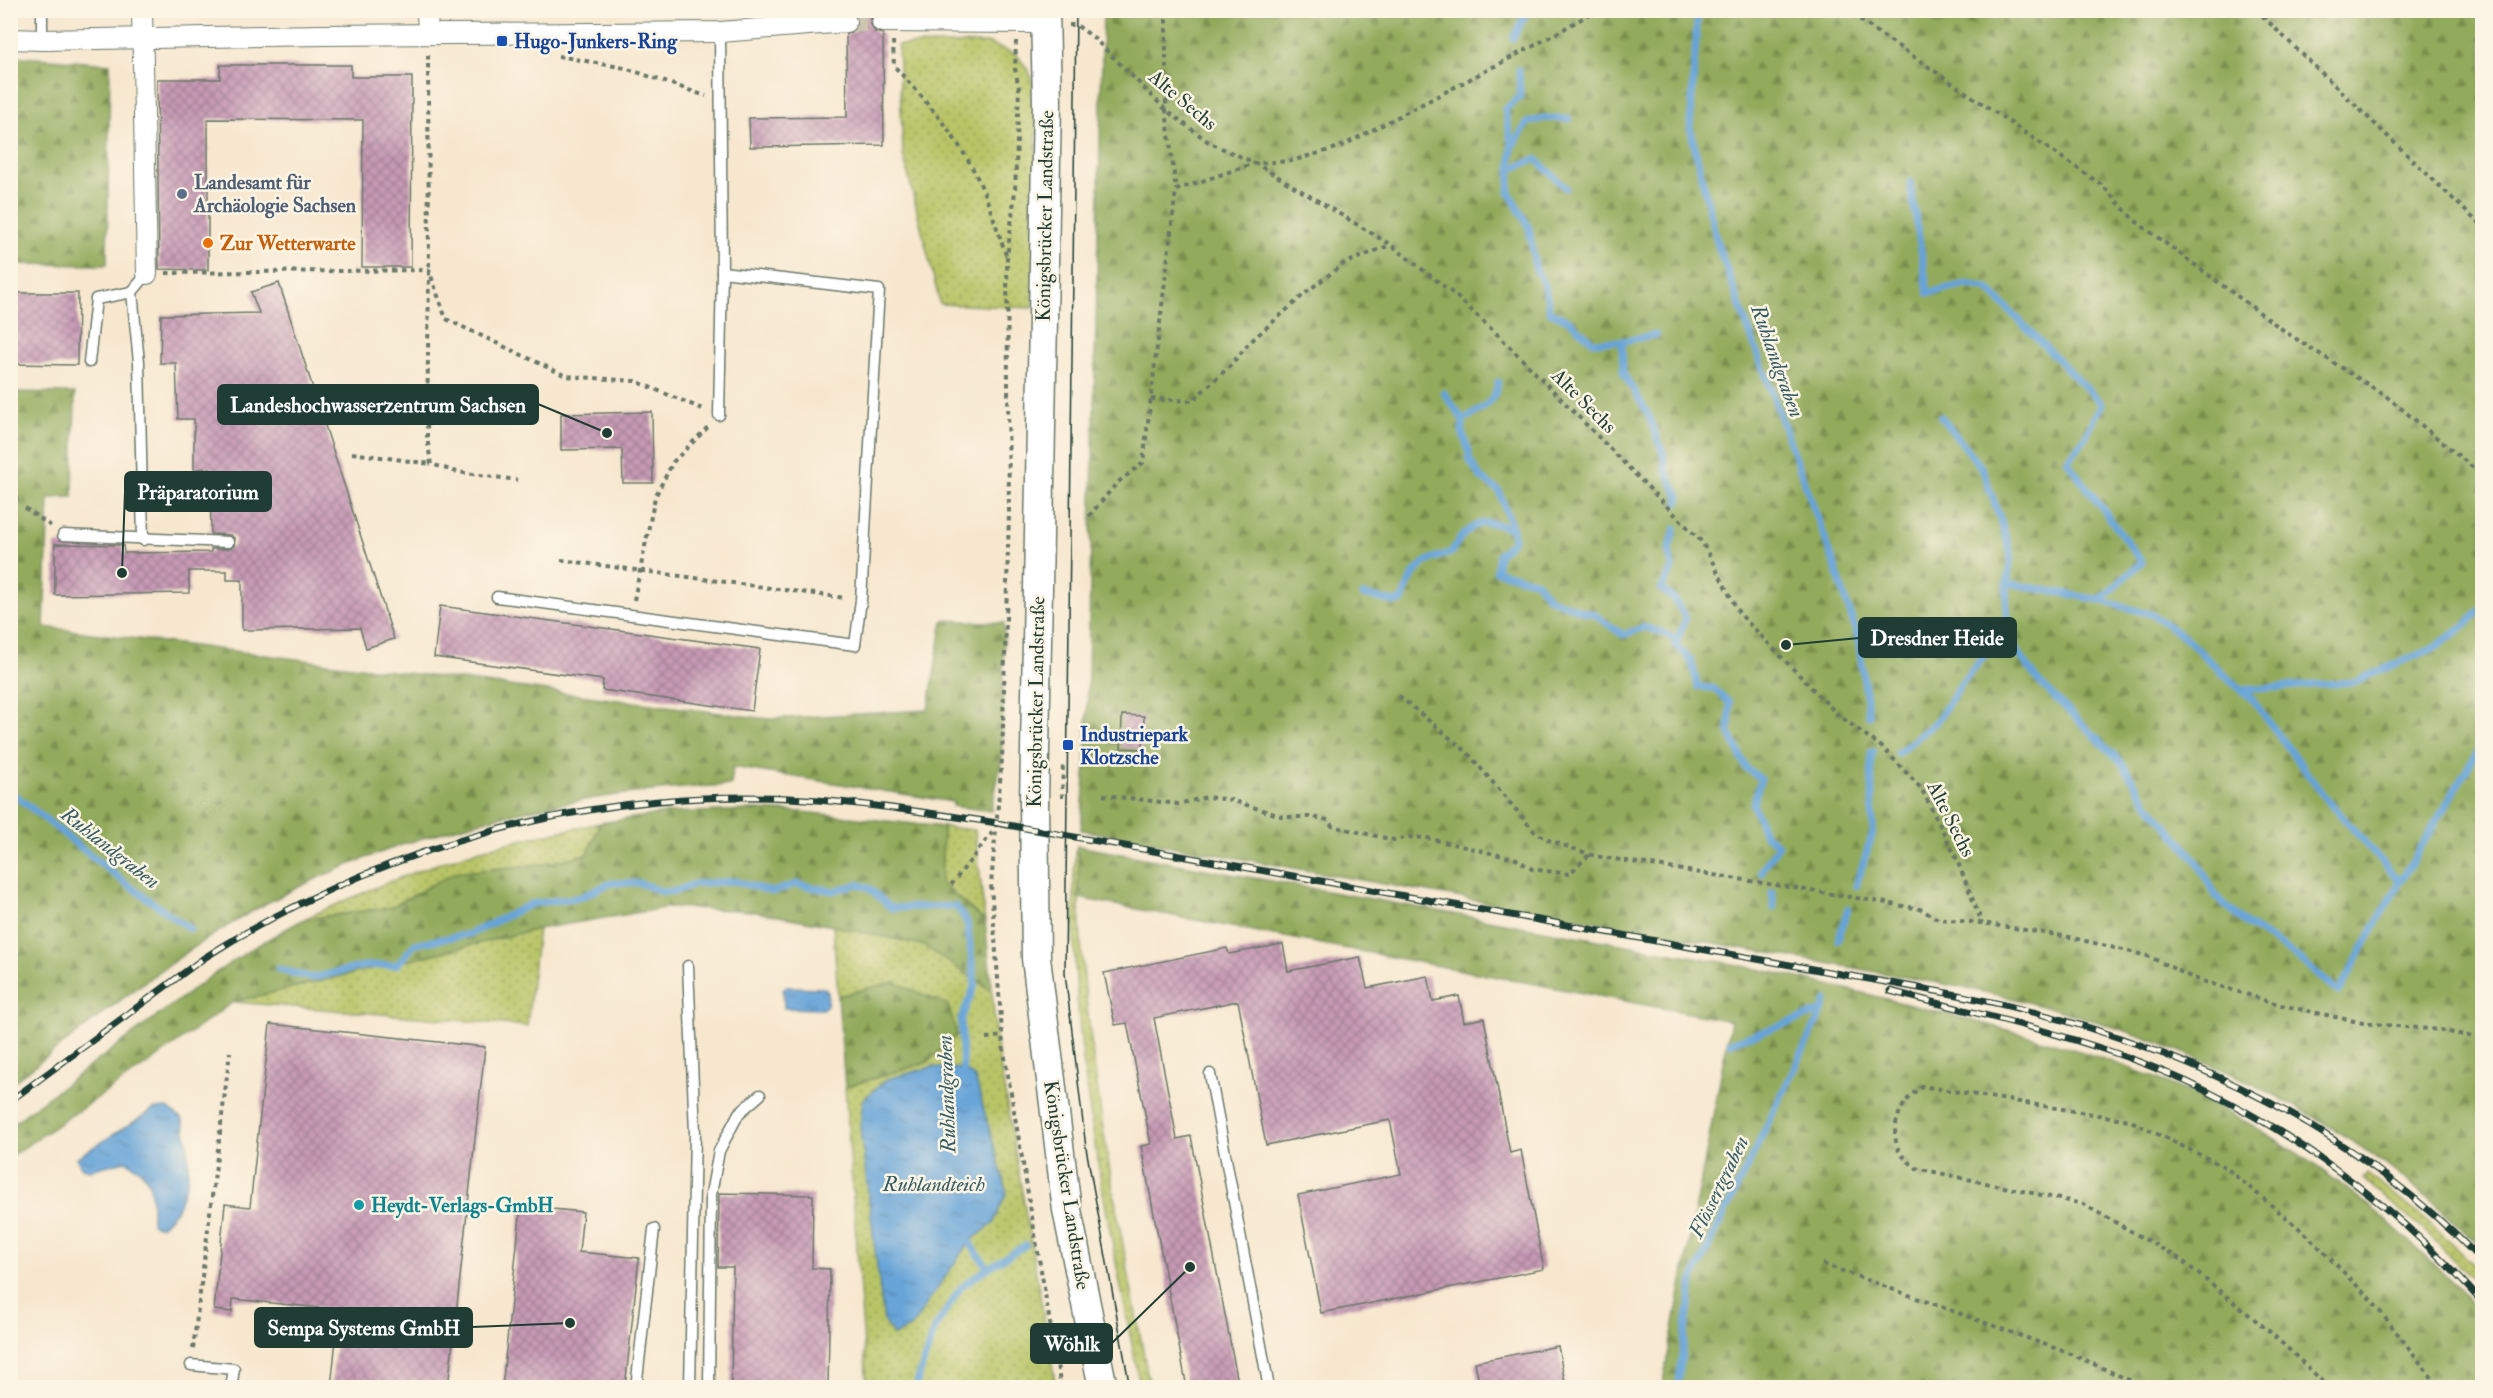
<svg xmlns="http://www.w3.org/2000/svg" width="2493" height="1398" viewBox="0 0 2493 1398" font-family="'IM FELL Double Pica',serif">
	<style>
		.grass { fill: url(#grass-dots); stroke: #6c804d; stroke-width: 1.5 }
		.forest { fill: url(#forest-firs); stroke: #587448; stroke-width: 1.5 }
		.water { fill: url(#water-ripples); stroke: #437086; stroke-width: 1.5 }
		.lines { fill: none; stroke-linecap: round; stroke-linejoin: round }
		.stream { stroke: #67a4d8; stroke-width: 7 }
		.building { fill: url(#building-cross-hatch) }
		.street-tunnel { stroke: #ccc5b0; stroke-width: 20; stroke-dasharray: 20 10; stroke-linecap: butt }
		.lane-casing { stroke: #6b786a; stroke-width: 13 }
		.street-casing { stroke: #6b786a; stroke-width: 22 }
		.secondary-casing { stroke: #6b786a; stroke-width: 31 }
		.path { stroke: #6b786a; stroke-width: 4; stroke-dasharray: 4.5 4.5; stroke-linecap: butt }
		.lane { stroke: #fff; stroke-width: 10 }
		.street { stroke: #fff; stroke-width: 20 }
		.secondary { stroke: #fff; stroke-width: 28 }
		.tram { stroke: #1f3d34; stroke-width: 1.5 }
		.rail-casing { stroke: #1f3d34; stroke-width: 7 }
		.rail { stroke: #fcf5e5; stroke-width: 4.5; stroke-dasharray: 14; stroke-linecap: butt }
		.transit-dot { fill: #1a4fb4; stroke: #fcf5e5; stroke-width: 2 }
		.service-dot { fill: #5c6f8a; stroke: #fcf5e5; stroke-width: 2 }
		.food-dot { fill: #e8710a; stroke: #fcf5e5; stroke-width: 2 }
		.culture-dot { fill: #0f9aa8; stroke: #fcf5e5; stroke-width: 2 }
		.labels { text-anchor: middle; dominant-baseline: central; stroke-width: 5; stroke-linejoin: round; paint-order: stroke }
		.transit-label { font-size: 20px; font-weight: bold; fill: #164399; stroke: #fcf5e5; text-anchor: start }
		.street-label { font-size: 20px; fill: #1f3d34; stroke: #fcf5e5 }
		.service-label { font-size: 20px; font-weight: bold; fill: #4e5e75; stroke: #fcf5e5; text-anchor: start }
		.food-label { font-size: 20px; font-weight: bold; fill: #c56008; stroke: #fcf5e5; text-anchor: start }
		.culture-label { font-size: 20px; font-weight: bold; fill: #0d838f; stroke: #fcf5e5; text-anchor: start }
		.water-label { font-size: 21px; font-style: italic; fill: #355c65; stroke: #fcf5e5 }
		.leader { fill: none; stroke: #1f3d34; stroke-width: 2 }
		.callout-dot { fill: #1f3d34; stroke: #fcf5e5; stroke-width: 2 }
		.callout { fill: #1f3d34; stroke: #1f3d34; stroke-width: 2 }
		.callout-label { font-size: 21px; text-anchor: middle; font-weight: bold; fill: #fff }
	</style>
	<defs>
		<pattern id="grass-dots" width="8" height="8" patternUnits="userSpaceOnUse" patternTransform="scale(1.5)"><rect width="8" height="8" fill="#b8c466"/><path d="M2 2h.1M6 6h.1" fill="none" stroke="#95a055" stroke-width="1.8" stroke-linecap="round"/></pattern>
		<pattern id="forest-firs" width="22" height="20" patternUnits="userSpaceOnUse" patternTransform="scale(1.5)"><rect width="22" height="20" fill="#92aa5b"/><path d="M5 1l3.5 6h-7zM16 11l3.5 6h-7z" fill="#778c4c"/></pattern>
		<pattern id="water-ripples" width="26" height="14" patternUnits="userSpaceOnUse" patternTransform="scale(1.5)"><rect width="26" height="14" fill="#67a4d8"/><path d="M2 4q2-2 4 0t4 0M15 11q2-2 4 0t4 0" fill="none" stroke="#5487b0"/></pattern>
		<pattern id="building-cross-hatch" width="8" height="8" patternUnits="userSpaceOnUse" patternTransform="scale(1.5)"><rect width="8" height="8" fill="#c79ab5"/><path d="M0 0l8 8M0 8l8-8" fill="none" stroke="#a17f94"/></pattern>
	</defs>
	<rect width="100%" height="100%" fill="#fcf5e5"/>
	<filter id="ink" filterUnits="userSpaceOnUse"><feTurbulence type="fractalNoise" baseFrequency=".0167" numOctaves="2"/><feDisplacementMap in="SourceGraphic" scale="12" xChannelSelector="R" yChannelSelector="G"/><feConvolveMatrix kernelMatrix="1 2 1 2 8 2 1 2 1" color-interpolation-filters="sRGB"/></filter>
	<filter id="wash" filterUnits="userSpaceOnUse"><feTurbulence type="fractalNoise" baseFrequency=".008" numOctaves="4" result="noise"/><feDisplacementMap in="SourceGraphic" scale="24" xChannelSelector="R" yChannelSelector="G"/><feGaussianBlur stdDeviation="1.35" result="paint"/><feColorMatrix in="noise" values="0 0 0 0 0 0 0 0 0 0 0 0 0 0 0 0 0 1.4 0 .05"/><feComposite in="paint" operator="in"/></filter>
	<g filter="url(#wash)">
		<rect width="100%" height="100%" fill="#f7e7cf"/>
		<!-- grass -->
		<g class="grass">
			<path d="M987,43L1016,54L1029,71L1037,98L1033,308L940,304L903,154L898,45Z"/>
			<path d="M600,823L588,854L544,864L454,873L392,907L302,920C354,896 407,873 461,856C507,841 554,833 600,823Z"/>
			<path d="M943,827L975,830L985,921L941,884Z"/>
			<path d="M1075,853L1079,854C1077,916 1083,978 1091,1040C1105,1157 1128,1272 1150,1387H1140C1107,1211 1065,1034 1075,853Z"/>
			<path d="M833,926L923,945L992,991L997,1047L1056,1387H867L845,1087L928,1062L894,982L838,996Z"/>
			<path d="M538,929L527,1026L233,1002Z"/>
			<path d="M2367,1174C2408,1204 2447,1237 2482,1273V1289L2428,1234L2363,1179Z"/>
		</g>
		<!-- forest -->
		<g class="forest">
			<path d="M1103,11H2482V1249C2344,1105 2152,1025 1960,987L1081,830L1086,761Z"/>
			<path d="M11,56L110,64L107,265L11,264Z"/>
			<path d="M11,392L75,393L73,497L49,498L44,627L768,719L928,710L943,620L1004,623L1002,759L991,811L953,806V802L733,767L731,785C572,792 408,828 267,903C175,953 94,1021 11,1084Z"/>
			<path d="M753,810L802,812L943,827L941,883L985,921L992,991L923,945L833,926L751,911L671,907L538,929L233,1002L152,1061L11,1156V1125L211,976L253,948L302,920L392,907L454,873L544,864L588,854L600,823L667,813Z"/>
			<path d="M1077,846C1249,877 1421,908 1593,939C1638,948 1683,954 1727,963C1800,977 1871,995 1942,1013C2030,1035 2119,1059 2201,1098C2309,1151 2403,1226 2482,1315V1387H1662L1731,1021L1078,898L1079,854L1075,853Z"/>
			<path d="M894,982L948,1005L957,1035L928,1062L845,1087L838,996Z"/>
		</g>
		<!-- water -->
		<g class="water">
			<path d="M786,987L825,988L828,992L827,1006L822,1009L784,1008L783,989Z"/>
			<path d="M932,1067L963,1069L975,1078L1007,1192L993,1224L969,1242L911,1327L894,1336L884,1322L860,1127L863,1100L887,1079Z"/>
			<path d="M168,1108L183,1120L188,1145V1180L177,1209L161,1227L152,1224C152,1195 155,1174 125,1161L90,1170L82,1168L76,1158L154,1109Z"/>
		</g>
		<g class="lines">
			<!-- stream -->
			<g class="stream">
				<path d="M1698,10L1690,127L1718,246L1834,563L1858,638L1869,716"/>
				<path d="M1513,38L1528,10"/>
				<path d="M1519,70L1520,97L1505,109L1512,147L1509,192L1529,228L1535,267L1545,287L1550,312L1570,321L1593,342L1622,341L1623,373L1648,414L1664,456L1666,471L1679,497L1678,503"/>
				<path d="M1512,147L1528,122L1545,118L1569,119"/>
				<path d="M1511,169L1536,159L1566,188"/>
				<path d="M1910,182L1928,293L1966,284L1987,288L2102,404L2083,441L2067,461L2142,562L2100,600"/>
				<path d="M1622,341L1656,335"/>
				<path d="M1444,393L1463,420L1462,432L1469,451V459L1480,477L1499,491L1513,530L1514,540L1499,554L1496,571L1537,582L1549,598L1584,612L1594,614L1623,635L1644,627L1661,632L1677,640"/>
				<path d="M1941,417L1982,468L2002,524L2011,555L2006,594L2009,640"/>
				<path d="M1463,420C1480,410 1495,404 1498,382"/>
				<path d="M1675,529L1669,549L1672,569L1661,589L1674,599L1686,618L1675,645L1691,660L1698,687L1713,688L1730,703L1729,732L1746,768L1761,779L1753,804L1765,835L1779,845L1761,871L1762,873"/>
				<path d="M2007,583L2100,600L2153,615L2187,639L2224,675L2251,698L2324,796L2400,882"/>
				<path d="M1363,595L1394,602L1402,601C1412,571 1419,560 1451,553C1457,540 1473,520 1490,523C1498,524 1506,527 1513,530"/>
				<path d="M2242,690L2353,682L2432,649L2458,631L2482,609"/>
				<path d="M1898,753L1936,722L1964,680L1984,656L2009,640L2039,682L2121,762L2146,801L2198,863L2216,896L2245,923L2288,950L2339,992L2376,923L2482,744"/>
				<path d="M10,791L124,882L190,929"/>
				<path d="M1856,886L1873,832L1871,752H1874"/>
				<path d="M1772,892L1774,908"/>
				<path d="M1838,940L1848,908"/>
				<path d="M278,969L312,978L365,966L397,965L415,944L470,934L531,904L581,897L611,883H640L663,892L676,891L694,884L735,881L772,892L796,884L833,891L858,884L869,888L891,908L956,906L967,922L975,985L961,1019L963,1077"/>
				<path d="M1730,1043L1822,1011L1826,1000"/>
				<path d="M969,1235V1242L988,1268L1026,1245"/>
				<path d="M915,1388L935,1328L961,1287L988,1268"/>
				<path d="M1677,1388L1693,1279L1822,1011"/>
			</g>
		</g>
		<g id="blocks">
			<!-- building -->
			<g class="building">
				<path d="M848,10H880L872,15L870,23L875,32L883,34L884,145L750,147L749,118L847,117L846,34L853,31L858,22L855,15Z"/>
				<path d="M220,65H351V77H412L411,267H362L363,120L208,119V270L159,269L157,79H220Z"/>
				<path d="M279,283L394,639L366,648L360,628L242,630V580H227V571H189V593L55,595V544L123,545L124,553L211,552V549H228L234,546L235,539L231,535L211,534L210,468L194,469V419H178L176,363H160L161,315L259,313L251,292Z"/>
				<path d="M10,293H78L77,365L10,364Z"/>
				<path d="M652,412L653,483H623L622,449L561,450V414Z"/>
				<path d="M440,606L760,649L752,711L602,690L603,680L434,657Z"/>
				<path d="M1122,715L1144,716L1143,749L1121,748Z"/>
				<path d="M1283,944L1288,971L1360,957L1367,988L1428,976L1433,1001L1459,996L1464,1022L1484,1018L1510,1153L1521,1150L1544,1269L1321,1313L1298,1195L1401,1174L1390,1120L1266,1145L1238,1001L1154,1018L1177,1139L1191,1136L1239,1388H1187L1141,1146L1151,1144L1127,1023L1115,1025L1104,973L1227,948L1229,954Z"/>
				<path d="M270,1024L485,1047L448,1388H331L339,1310L233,1299L232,1312L214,1310L225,1204L250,1207Z"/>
				<path d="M719,1193L813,1195L812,1268L830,1269L828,1388H731L733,1267H718Z"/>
				<path d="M521,1206L583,1212L579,1252L639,1258L625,1388H502Z"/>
				<path d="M1558,1346L1566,1388H1480L1475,1362Z"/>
			</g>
		</g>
	</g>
	<g filter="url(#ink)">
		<use href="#blocks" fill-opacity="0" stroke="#6b786a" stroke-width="1.5"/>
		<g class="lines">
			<!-- street-tunnel -->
			<path class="street-tunnel" d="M846,22H882"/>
			<!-- lane casing -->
			<g class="lane-casing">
				<g id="lane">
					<path d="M42,40V10"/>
					<path d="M89,362L96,299L132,292"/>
					<path d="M719,415L722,272"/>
					<path d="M10,498L12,499"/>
					<path d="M63,535L228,542"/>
					<path d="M143,540L139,362L132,292L147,274"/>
					<path d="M497,597L855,645L861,600L879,290L722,272L720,32"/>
					<path d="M688,966L695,1133L690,1388"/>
					<path d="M1210,1074L1269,1388"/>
					<path d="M191,1365L234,1369L231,1388"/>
					<path d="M636,1388L654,1229"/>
					<path d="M709,1388L711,1194L719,1151L739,1113L760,1095"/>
				</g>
			</g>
			<!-- street casing -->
			<g class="street-casing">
				<g id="street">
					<path d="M142,10L147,274"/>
					<path d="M427,10L428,34"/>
					<path d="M882,22L1045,23"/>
					<path d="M10,39L42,40L322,35L720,32L846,22"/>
				</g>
			</g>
			<!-- secondary casing -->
			<g class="secondary-casing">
				<path id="secondary" d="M1045,10L1047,103L1034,803L1036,958L1067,1210L1103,1388"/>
			</g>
			<!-- path -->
			<g class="path">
				<path d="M1166,10V110L1176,190"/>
				<path d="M1845,10L2102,185L2134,220L2290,335L2386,396L2482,475"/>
				<path d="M2256,10L2472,217L2482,225"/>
				<path d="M1069,25H1076L1093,37L1166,110L1210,143L1255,163L1391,245L1455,295L1500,337L1702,542L1739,613L1837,714L1883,748L1921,788L1955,855L1982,923"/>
				<path d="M893,41L894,66C921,95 948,126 968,160C985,189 995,223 1006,255"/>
				<path d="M1016,41L1015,69L1019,88L1015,191L1007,258L1009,513L1002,759L991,885L1003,1046L1061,1388"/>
				<path d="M428,55L429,270L427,437L431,464L457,472L517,480"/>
				<path d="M558,56L625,68L706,96"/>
				<path d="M166,273L429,270L446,319L566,376L635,381L705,410"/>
				<path d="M1151,399L1192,401L1230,366L1249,343L1308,291L1343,264L1390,245"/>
				<path d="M352,453L431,464"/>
				<path d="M25,508L51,526"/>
				<path d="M1089,516L1117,483L1143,463L1176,190L1255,163L1291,161L1340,147L1539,43L1597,10"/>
				<path d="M561,560L845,598"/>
				<path d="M634,600L655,497L673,462L710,425"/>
				<path d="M1399,696L1467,752L1534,831L1548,840L1595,856L1881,902L1920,909L1938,919L1982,923L2069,937L2148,956L2193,978L2281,1005L2363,1023L2440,1030L2482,1039"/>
				<path d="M1103,795L1178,804L1207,797L1231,800L1284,817H1313L1328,820L1332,826L1394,840L1410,837L1427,838L1516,859L1532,869L1569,874L1590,854"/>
				<path d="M1062,798L1063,762"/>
				<path d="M951,885L995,829"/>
				<path d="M986,1038L1003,1036"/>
				<path d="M1823,1264L2071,1354L2147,1388"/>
				<path d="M193,1349L230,1052"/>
				<path d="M2330,1388L2269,1331L2180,1259L2083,1204L1916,1168C1911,1163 1902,1157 1899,1151C1888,1126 1902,1100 1922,1086L2129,1120L2225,1167L2306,1234L2372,1301L2440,1388"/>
			</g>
			<!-- lane -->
			<use href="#lane" class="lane"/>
			<!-- street -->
			<use href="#street" class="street"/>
			<!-- secondary -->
			<use href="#secondary" class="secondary"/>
			<!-- tram -->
			<path class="tram" d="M1076,10L1065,973L1086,1148L1130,1388"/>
			<!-- rail casing -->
			<g class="rail-casing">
				<g id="rail">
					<path d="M1890,991C1966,1011 2043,1028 2118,1054C2258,1103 2384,1192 2482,1302"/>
					<path d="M10,1101L204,958C375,849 585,788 789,798C857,802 924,812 991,822L1958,995C2153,1033 2343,1116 2482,1261"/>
				</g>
			</g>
			<!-- rail -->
			<use href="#rail" class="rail"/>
		</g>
	</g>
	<!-- markers -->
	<g class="transit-dot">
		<rect x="496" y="35" width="12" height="12" rx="3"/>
		<rect x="1062" y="739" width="12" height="12" rx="3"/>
	</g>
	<circle class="service-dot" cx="182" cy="194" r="6"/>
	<circle class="food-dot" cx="208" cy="243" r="6"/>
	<circle class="culture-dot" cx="359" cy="1205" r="6"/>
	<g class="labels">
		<!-- transit labels -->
		<g class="transit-label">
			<text x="514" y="41">Hugo-Junkers-Ring</text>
			<text x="1080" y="734">Industriepark<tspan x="1080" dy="23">Klotzsche</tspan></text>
		</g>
		<!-- street labels -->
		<g class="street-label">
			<text transform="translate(1183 100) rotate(40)">Alte Sechs</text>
			<text transform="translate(1045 216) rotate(-89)">Königsbrücker Landstraße</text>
			<text transform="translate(1584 401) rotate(45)">Alte Sechs</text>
			<text transform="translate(1036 702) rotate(-89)">Königsbrücker Landstraße</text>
			<text transform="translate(1951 819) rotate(63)">Alte Sechs</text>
			<text transform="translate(1067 1185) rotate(81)">Königsbrücker Landstraße</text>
		</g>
		<!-- service labels -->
		<g class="service-label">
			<text x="194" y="182">Landesamt für<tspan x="194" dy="23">Archäologie Sachsen</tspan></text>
		</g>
		<!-- food labels -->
		<g class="food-label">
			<text x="220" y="243">Zur Wetterwarte</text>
		</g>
		<!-- culture labels -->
		<g class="culture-label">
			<text x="371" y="1205">Heydt-Verlags-GmbH</text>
		</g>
		<!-- water labels -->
		<g class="water-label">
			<text transform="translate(1777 361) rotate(70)">Ruhlandgraben</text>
			<text transform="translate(110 848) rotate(38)">Ruhlandgraben</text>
			<text transform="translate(947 1094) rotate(-92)">Ruhlandgraben</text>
			<text x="934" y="1184">Ruhlandteich</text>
			<text transform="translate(1719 1187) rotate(-64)">Flössertgraben</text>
		</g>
	</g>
	<!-- callouts -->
	<path class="leader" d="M607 433L538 404M122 573L125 492M1786 645L1859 638M570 1323L472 1327M1190 1267L1112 1343"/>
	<g class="callout-dot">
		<circle cx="607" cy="433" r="6"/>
		<circle cx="122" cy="573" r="6"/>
		<circle cx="1786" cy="645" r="6"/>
		<circle cx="570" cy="1323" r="6"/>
		<circle cx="1190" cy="1267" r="6"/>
	</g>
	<g class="callout">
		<rect x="218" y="385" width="320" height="39" rx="6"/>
		<rect x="125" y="472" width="146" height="39" rx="6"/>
		<rect x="1859" y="618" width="157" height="39" rx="6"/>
		<rect x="255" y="1308" width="217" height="39" rx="6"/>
		<rect x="1031" y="1324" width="81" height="39" rx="6"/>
	</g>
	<g class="callout-label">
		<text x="378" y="412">Landeshochwasserzentrum Sachsen</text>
		<text x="198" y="499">Präparatorium</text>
		<text x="1937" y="645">Dresdner Heide</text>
		<text x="364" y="1335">Sempa Systems GmbH</text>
		<text x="1072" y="1351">Wöhlk</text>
	</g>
	<!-- margin -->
	<rect width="2493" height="1398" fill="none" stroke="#fcf5e5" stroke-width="36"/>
</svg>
